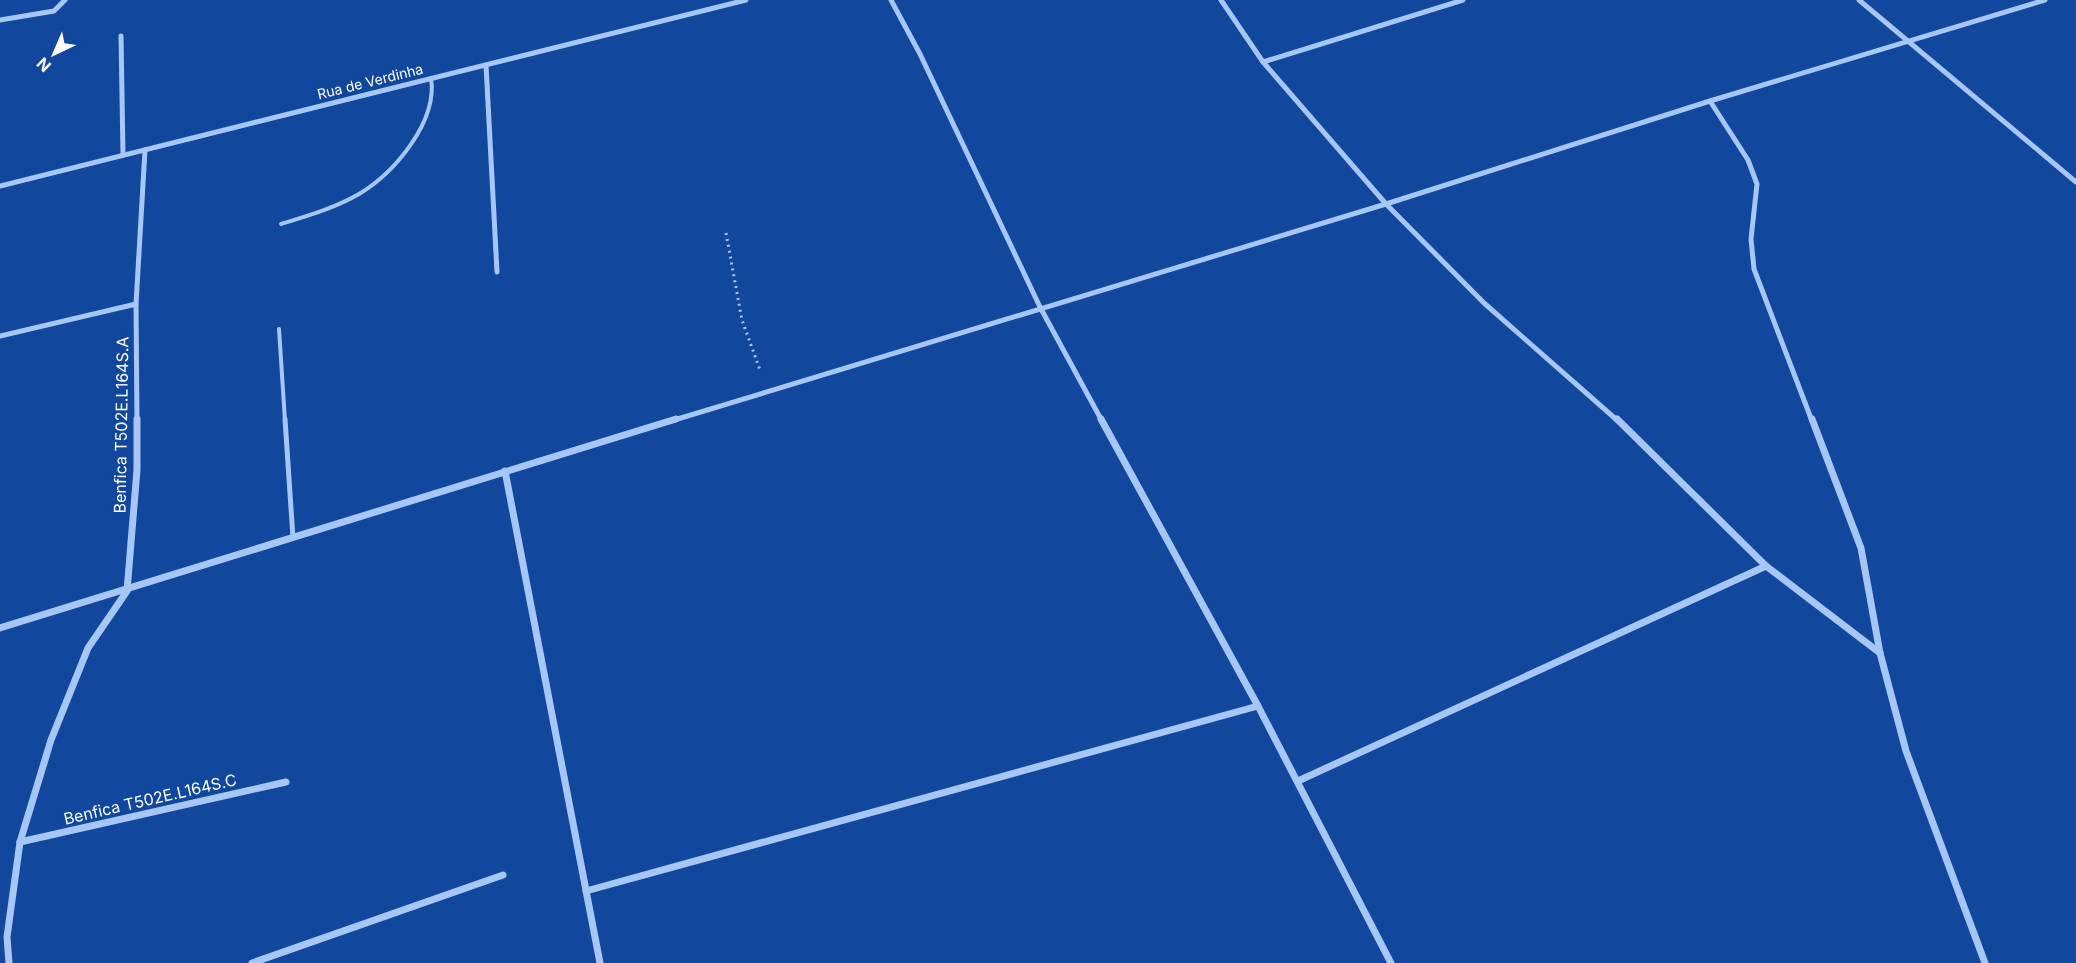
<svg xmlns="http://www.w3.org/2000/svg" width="2076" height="963" viewBox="0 0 2076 963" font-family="Inter,sans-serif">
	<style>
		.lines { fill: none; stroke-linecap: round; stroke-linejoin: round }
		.path { stroke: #a6c6f5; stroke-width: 3; stroke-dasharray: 2 4; stroke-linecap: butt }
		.lane-far1 { stroke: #a6c6f5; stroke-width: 4 }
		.lane { stroke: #a6c6f5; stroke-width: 5 }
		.street-far1 { stroke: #a6c6f5; stroke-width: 5 }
		.street { stroke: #a6c6f5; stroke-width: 7 }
		.labels { text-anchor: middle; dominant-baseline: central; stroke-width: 4.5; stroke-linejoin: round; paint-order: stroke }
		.far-street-label { font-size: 14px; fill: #fff; stroke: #11479d }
		.street-label { font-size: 16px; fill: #fff; stroke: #11479d }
	</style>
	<rect width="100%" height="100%" fill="#11479d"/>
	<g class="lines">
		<!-- path -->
		<path class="path" d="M726,233L742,320L760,370"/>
		<!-- lane-far1 -->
		<g class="lane-far1">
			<path d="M281,224C307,216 335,208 359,194C394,173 438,122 431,78"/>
			<path d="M279,329L285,421"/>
		</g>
		<!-- lane -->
		<path class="lane" d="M285,419L293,538"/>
		<!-- street-far1 -->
		<g class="street-far1">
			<path d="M891,0L920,54L1040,307L1102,421"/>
			<path d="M1221,0L1263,62L1386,204L1484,303L1618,421"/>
			<path d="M1859,0L2076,182"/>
			<path d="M0,20L54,11L65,0"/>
			<path d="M121,36L123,155"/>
			<path d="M1263,62L1463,0"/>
			<path d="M486,65L497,272"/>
			<path d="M1710,101L1748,160L1757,184L1751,239L1754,269L1812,421"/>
			<path d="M0,186L746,0"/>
			<path d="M0,336L136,304"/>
			<path d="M137,421L136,304L145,150"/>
			<path d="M671,421L1386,204L1710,101L2045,0"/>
		</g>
		<!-- street -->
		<g class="street">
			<path d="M1101,419L1258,706L1391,963"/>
			<path d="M1617,419L1766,566L1880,653"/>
			<path d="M1812,419L1861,548L1880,653L1906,751L1985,963"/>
			<path d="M505,471L600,963"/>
			<path d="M0,628L676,419"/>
			<path d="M1298,781L1766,566"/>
			<path d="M20,842L286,782"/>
			<path d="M586,891L1258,706"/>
			<path d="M9,963L7,937L20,842L51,740L88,648L127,591L137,470V419"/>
			<path d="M252,963L503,875"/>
		</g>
	</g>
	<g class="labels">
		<!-- far-street labels -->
		<g class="far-street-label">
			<text transform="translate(370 81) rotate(-14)">Rua de Verdinha</text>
		</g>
		<!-- street labels -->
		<g class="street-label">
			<text transform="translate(121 425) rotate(-89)">Benfica T502E.L164S.A</text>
			<text transform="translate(150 799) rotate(-13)">Benfica T502E.L164S.C</text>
		</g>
	</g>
	<!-- north arrow -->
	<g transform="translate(54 54) rotate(224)" stroke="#11479d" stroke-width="4.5" paint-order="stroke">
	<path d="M0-4.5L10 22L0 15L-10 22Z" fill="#ffffff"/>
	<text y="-9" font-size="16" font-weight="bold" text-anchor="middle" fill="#ffffff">N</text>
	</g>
</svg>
